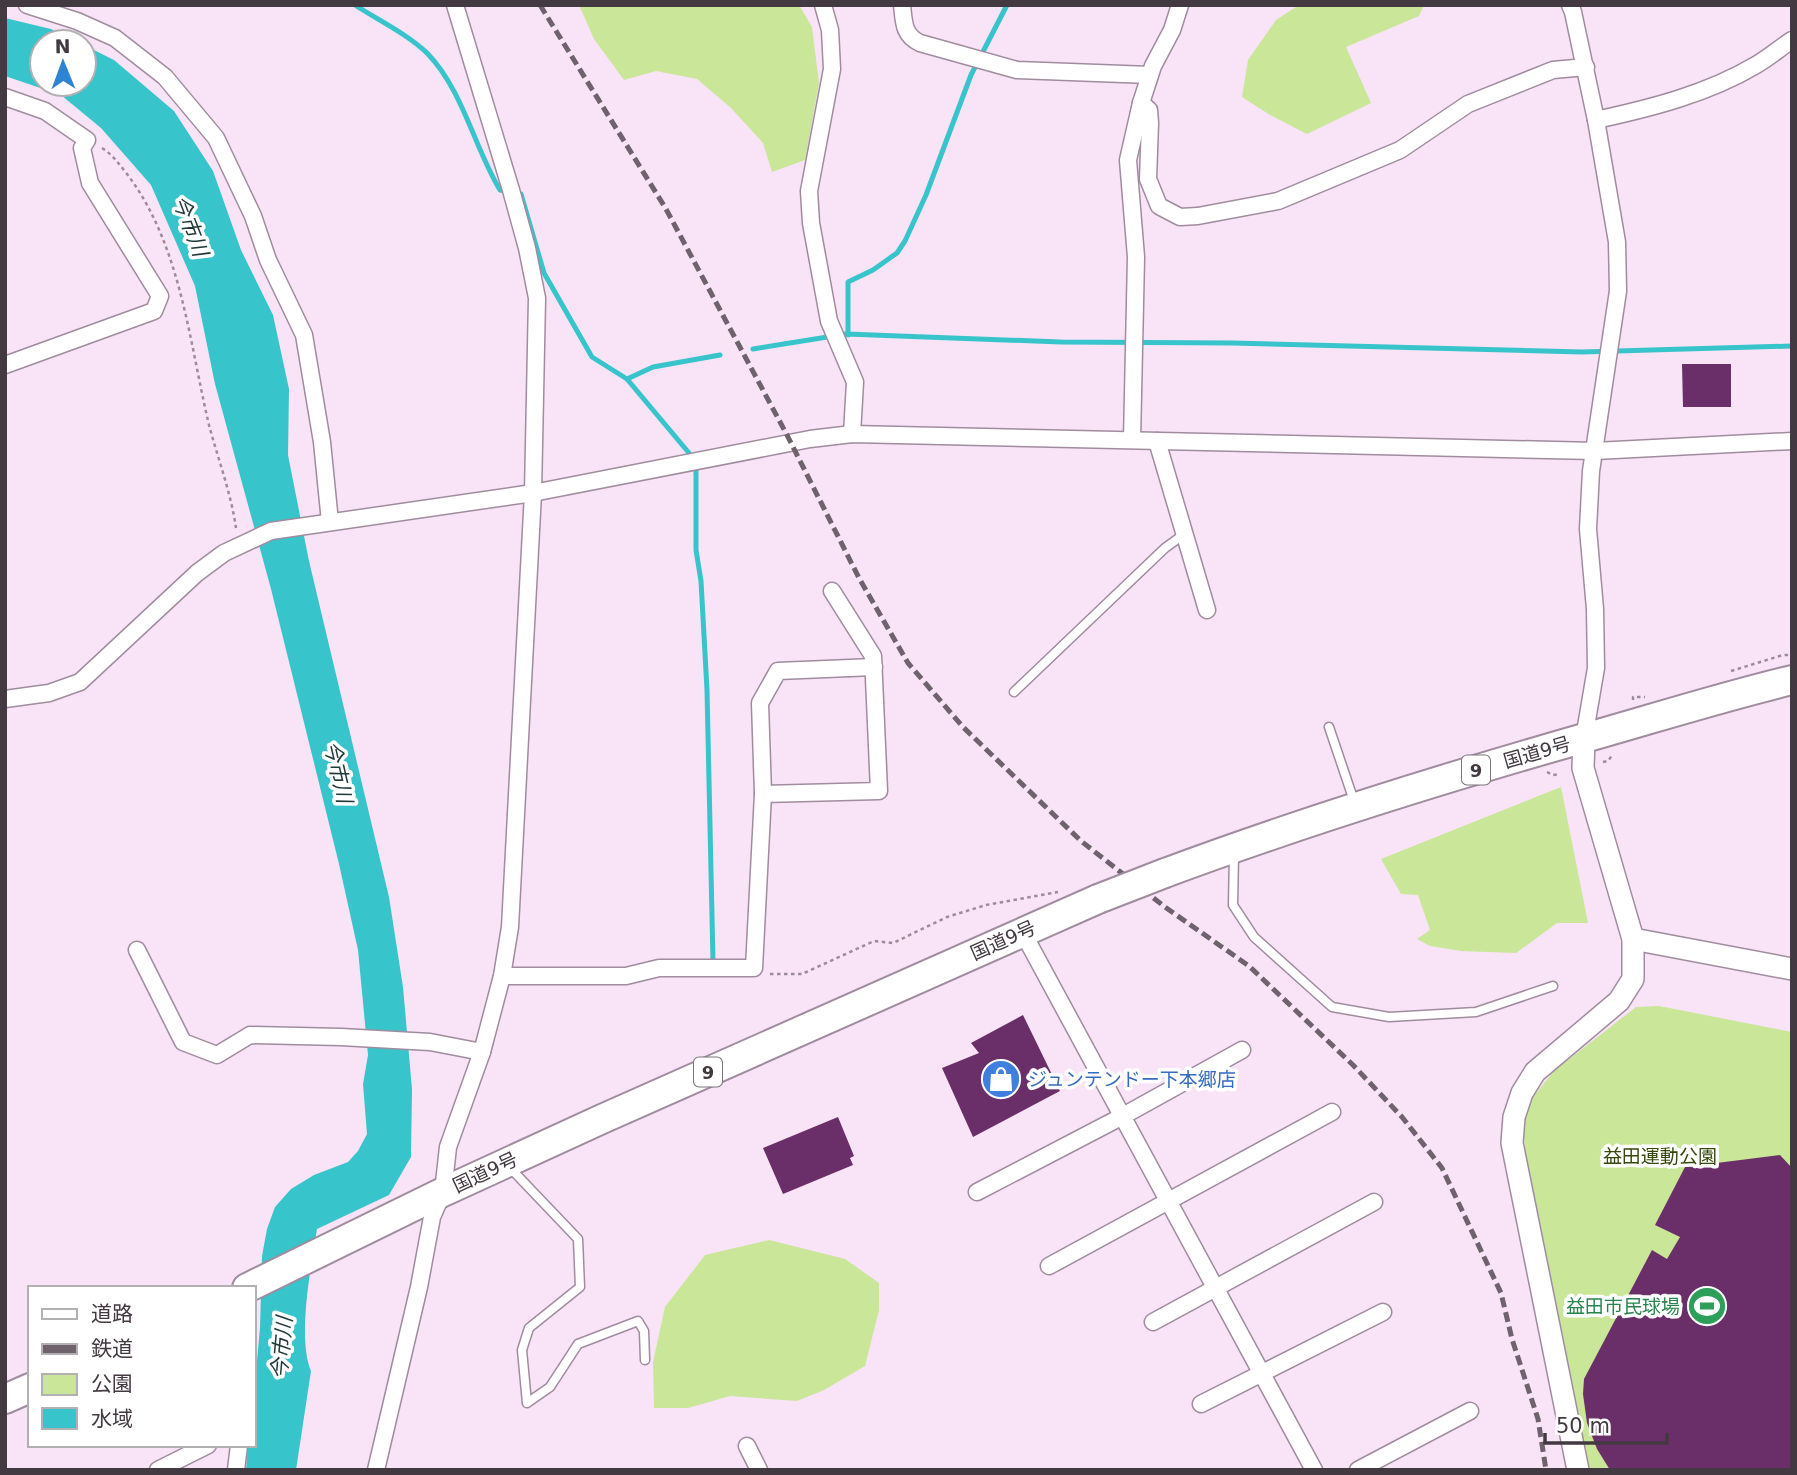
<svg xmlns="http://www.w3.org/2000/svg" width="1797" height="1475" viewBox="0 0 1797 1475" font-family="'DejaVu Sans','Noto Sans JP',sans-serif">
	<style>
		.green { fill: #c9e699 }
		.water { fill: #38c4cb }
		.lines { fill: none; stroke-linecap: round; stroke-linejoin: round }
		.stream { stroke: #38c4cb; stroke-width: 5 }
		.building { fill: #6a2f68 }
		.lane-casing { stroke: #a08c9e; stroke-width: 11 }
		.street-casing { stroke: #a08c9e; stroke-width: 19 }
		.secondary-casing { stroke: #a08c9e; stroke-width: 24 }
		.highway-casing { stroke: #a08c9e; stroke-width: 32 }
		.path { stroke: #9b8c9a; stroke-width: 2.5; stroke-dasharray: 3.5 3.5; stroke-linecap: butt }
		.lane { stroke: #fff; stroke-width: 8 }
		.street { stroke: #fff; stroke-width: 16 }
		.secondary { stroke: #fff; stroke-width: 21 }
		.highway { stroke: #fff; stroke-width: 28 }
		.rail { stroke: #6e626c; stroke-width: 5; stroke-dasharray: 10 5; stroke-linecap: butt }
		.highway-bridge-casing { stroke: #a08c9e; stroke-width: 32; stroke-linecap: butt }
		.highway-bridge { stroke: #fff; stroke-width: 28 }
		.labels { text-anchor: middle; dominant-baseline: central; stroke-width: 7; stroke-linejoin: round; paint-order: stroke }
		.shield { fill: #fff; stroke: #7b747a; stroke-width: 2 }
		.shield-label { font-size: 18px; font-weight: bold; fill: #423941 }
		.street-label { font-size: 19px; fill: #423941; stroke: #fff }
		.shop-label { font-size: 19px; fill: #366cbe; stroke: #fff; text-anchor: start }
		.park-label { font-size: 19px; fill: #36480a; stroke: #fff }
		.leisure-label { font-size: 19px; fill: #27864d; stroke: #fff; text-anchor: end }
		.water-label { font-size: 21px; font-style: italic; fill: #233a3b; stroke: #fff }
	</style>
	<rect width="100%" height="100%" fill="#f9e3f7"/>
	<!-- green -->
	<g class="green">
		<path d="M579,5H799L812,27L819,83L805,160L772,172L763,143L731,108L697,79L656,71L624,80L594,39Z"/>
		<path d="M1299,5H1424L1419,16L1346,47L1371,103L1307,134L1270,115L1242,97L1248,60L1276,20Z"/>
		<path d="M1561,787L1588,923H1557L1516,953L1461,951L1430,946L1417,939L1430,930L1418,895L1401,894L1381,859Z"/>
		<path d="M1659,1006L1792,1032V1470H1590L1525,1149L1523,1123L1533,1097L1554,1071L1636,1007Z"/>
		<path d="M769,1240L845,1259L879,1283V1310L865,1366L824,1390L797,1401L730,1396L688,1408H654L653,1362L665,1307L705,1255Z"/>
	</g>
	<!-- water -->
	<path class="water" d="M5,18L51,29L78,42H42V84H84V45L114,60L174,111L213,171L241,250L273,315L289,389L288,455L309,561L389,897L403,987L412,1089L411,1157L389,1195L317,1229C311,1266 297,1338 311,1371L296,1470H246L248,1445H254V1393L260,1328L262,1256L267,1229L275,1207L291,1189L314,1175L348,1162L358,1151L367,1134L363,1084L368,1055L358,950L339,864L271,589L215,384L195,286L151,185L101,128L61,95L5,76Z"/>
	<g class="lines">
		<!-- stream -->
		<g class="stream">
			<path d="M355,5C378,20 407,34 427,53C463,90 474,147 500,190L521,194L544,273L592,357L627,379L689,453L696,469V550L701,581L707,690L713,961"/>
			<path d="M848,335V282L873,270L897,253L905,241L926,195L971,75L1007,5"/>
			<path d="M753,349L846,334L1061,342L1232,343L1582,352L1792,346"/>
			<path d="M627,379L653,367L720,355"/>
		</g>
	</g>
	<!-- building -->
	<g class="building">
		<path d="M1682,364H1731V407H1683Z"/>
		<path d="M1023,1015L1060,1091L973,1137L942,1068L979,1053L971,1043Z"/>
		<path d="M838,1117L854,1156L850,1158L853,1165L783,1194L763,1148Z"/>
		<path d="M1780,1155L1792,1168V1470H1610L1597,1449L1587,1423L1583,1394L1584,1379L1652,1250L1667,1259L1680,1237L1655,1225L1685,1167Z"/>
	</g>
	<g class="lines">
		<!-- lane casing -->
		<g class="lane-casing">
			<g id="lane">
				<path d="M1014,692L1165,548L1183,535"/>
				<path d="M1329,727L1355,804"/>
				<path d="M1234,854L1233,905L1254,937L1332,1007L1389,1017L1476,1012L1553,986"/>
				<path d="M509,1170L515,1173L578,1239L580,1287L529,1328L522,1350L527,1403L550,1387L578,1344L638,1321L644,1331L645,1360"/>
			</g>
		</g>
		<!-- street casing -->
		<g class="street-casing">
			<g id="street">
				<path d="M27,5L77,21L115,38L165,77L216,138L253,216L268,260L304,335L322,442L330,522"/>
				<path d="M823,5L830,30L832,69L809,191L811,223L829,321L855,382L852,434"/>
				<path d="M902,5C904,22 903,35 920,43L1017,70L1150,75"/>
				<path d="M1570,5L1573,12L1596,120L1617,242L1618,291L1591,471L1588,529L1595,609L1596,668L1584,738"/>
				<path d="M5,97L45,111L87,140L82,148L90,183L160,296L154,311L5,365"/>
				<path d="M1141,103L1149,110L1150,123L1148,179L1159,206L1180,217L1198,216L1278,201L1400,150L1468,104L1553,70L1586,67"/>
				<path d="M1596,120C1651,108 1707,94 1756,65C1768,58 1780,48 1792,40"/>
				<path d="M1132,440L1136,257L1128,160L1141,103L1153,66L1172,30L1180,5"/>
				<path d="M1157,441L1207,610"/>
				<path d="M5,699L49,693L80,682L197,573L224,553L271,531L533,493L810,439L852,434L1595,451L1792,441"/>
				<path d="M763,794L879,791L873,656L832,591"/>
				<path d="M1022,931L1314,1470"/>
				<path d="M137,950L183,1042L217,1055L250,1035L341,1037L430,1042L482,1052"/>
				<path d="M502,976H626L659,968H754L763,794L760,703L778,671L874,667"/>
				<path d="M977,1192L1121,1117L1242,1050"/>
				<path d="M1049,1266L1332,1112"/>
				<path d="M1153,1322L1374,1202"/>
				<path d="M1201,1404L1383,1312"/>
				<path d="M747,1446L759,1470"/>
				<path d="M158,1470L208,1445"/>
				<path d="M236,1470L239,1445"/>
				<path d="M376,1470L419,1287L432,1217L443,1192L448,1147L482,1052L502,976L510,927L533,493L537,298L527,248L511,190L455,5"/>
				<path d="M1358,1470L1470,1411"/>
			</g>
		</g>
		<!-- secondary casing -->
		<g class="secondary-casing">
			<g id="secondary">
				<path d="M1633,939L1792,969"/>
				<path d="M1578,1470L1512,1143L1514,1117L1522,1093L1535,1072L1619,1001L1633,979V939L1583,768L1584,738"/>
			</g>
		</g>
		<!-- highway casing -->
		<g class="highway-casing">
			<g id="highway">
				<path d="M1165,873C1302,822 1441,779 1581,739C1652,719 1721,697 1792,680"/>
				<path d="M247,1288L443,1192L602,1119L1098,899"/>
				<path d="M5,1399L30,1388"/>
			</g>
		</g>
		<!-- path -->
		<g class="path">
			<path d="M102,148C113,155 119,164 127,174C181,245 189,341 209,425C218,459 231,493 236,528"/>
			<path d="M1731,671L1783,655H1792"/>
			<path d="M1633,700V697H1645"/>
			<path d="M1603,762L1608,761L1613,754"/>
			<path d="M1547,772L1553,775L1560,774"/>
			<path d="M770,974H802L874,941L893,943L947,917L986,905L1058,892"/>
		</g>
		<!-- lane -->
		<use href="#lane" class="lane"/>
		<!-- street -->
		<use href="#street" class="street"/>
		<!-- secondary -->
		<use href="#secondary" class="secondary"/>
		<!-- highway -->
		<use href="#highway" class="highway"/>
		<!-- rail -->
		<path class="rail" d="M540,5L666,209L787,435L859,578L908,663L963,727L1081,841L1165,907L1249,966L1353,1065L1402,1117L1442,1168L1501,1293L1512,1339L1538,1419L1546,1470"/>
		<!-- highway-bridge casing -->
		<g class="highway-bridge-casing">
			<path id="highway-bridge" d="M1098,899L1165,873"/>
		</g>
		<!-- highway-bridge -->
		<use href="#highway-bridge" class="highway-bridge"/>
	</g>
	<!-- icons -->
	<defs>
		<g id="shop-disc" transform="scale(2.0125)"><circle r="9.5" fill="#3f7fe0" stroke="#fff"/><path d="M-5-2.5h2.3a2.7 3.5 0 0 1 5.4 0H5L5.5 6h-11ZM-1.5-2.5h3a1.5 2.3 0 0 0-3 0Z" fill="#fff"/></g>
		<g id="stadium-disc" transform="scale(2.0125)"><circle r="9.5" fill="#2e9e5b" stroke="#fff"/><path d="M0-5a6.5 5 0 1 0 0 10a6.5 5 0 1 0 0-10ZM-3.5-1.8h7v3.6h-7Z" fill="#fff"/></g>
	</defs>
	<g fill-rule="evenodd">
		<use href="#shop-disc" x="1001" y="1079"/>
		<use href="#stadium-disc" x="1707" y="1306"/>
	</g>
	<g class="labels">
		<!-- shield labels -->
		<g class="shield">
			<rect x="1462" y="755.5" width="28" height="29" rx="5"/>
			<rect x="694" y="1057.5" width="28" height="29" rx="5"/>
		</g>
		<g class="shield-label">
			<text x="1476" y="770">9</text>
			<text x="708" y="1072">9</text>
		</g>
		<!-- street labels -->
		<g class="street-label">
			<text transform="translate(1537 752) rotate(-16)">国道9号</text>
			<text transform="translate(1003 940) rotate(-24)">国道9号</text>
			<text transform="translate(485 1172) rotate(-25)">国道9号</text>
		</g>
		<!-- shop labels -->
		<g class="shop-label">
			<text x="1028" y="1079">ジュンテンドー下本郷店</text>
		</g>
		<!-- park labels -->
		<g class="park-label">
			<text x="1660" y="1156">益田運動公園</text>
		</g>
		<!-- leisure labels -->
		<g class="leisure-label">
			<text x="1680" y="1306">益田市民球場</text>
		</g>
		<!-- water labels -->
		<g class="water-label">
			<text transform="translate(190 226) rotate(69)">今市川</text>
			<text transform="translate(338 772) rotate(77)">今市川</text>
			<text transform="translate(282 1348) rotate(-85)">今市川</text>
		</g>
	</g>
	<!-- border -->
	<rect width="1797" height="1475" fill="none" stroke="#423941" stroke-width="14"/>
	<!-- legend -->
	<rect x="28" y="1286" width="228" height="161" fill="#ffffff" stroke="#b3b0b3" stroke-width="2"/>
	<rect x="42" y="1309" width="35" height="10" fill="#ffffff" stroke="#b3b0b3" stroke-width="2"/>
	<text x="91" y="1321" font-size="21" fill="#423941">道路</text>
	<rect x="42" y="1344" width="35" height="10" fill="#6e626c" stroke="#b3b0b3" stroke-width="2"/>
	<text x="91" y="1356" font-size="21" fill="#423941">鉄道</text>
	<rect x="42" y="1374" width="35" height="21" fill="#c9e699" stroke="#b3b0b3" stroke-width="2"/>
	<text x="91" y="1391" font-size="21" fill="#423941">公園</text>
	<rect x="42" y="1408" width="35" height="21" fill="#38c4cb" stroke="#b3b0b3" stroke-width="2"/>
	<text x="91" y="1426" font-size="21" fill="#423941">水域</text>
	<!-- north arrow -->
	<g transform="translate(63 63) rotate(359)"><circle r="33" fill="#ffffff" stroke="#b3b0b3" stroke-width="2"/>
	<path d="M0-5L12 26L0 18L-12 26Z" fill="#2e84d2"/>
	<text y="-10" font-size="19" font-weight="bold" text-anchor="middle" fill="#423941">N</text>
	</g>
	<!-- scale -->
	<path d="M1545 1433v10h122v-10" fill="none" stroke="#423941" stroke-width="3.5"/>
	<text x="1556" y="1433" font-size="21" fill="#423941" stroke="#ffffff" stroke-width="5" paint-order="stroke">50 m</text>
</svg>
